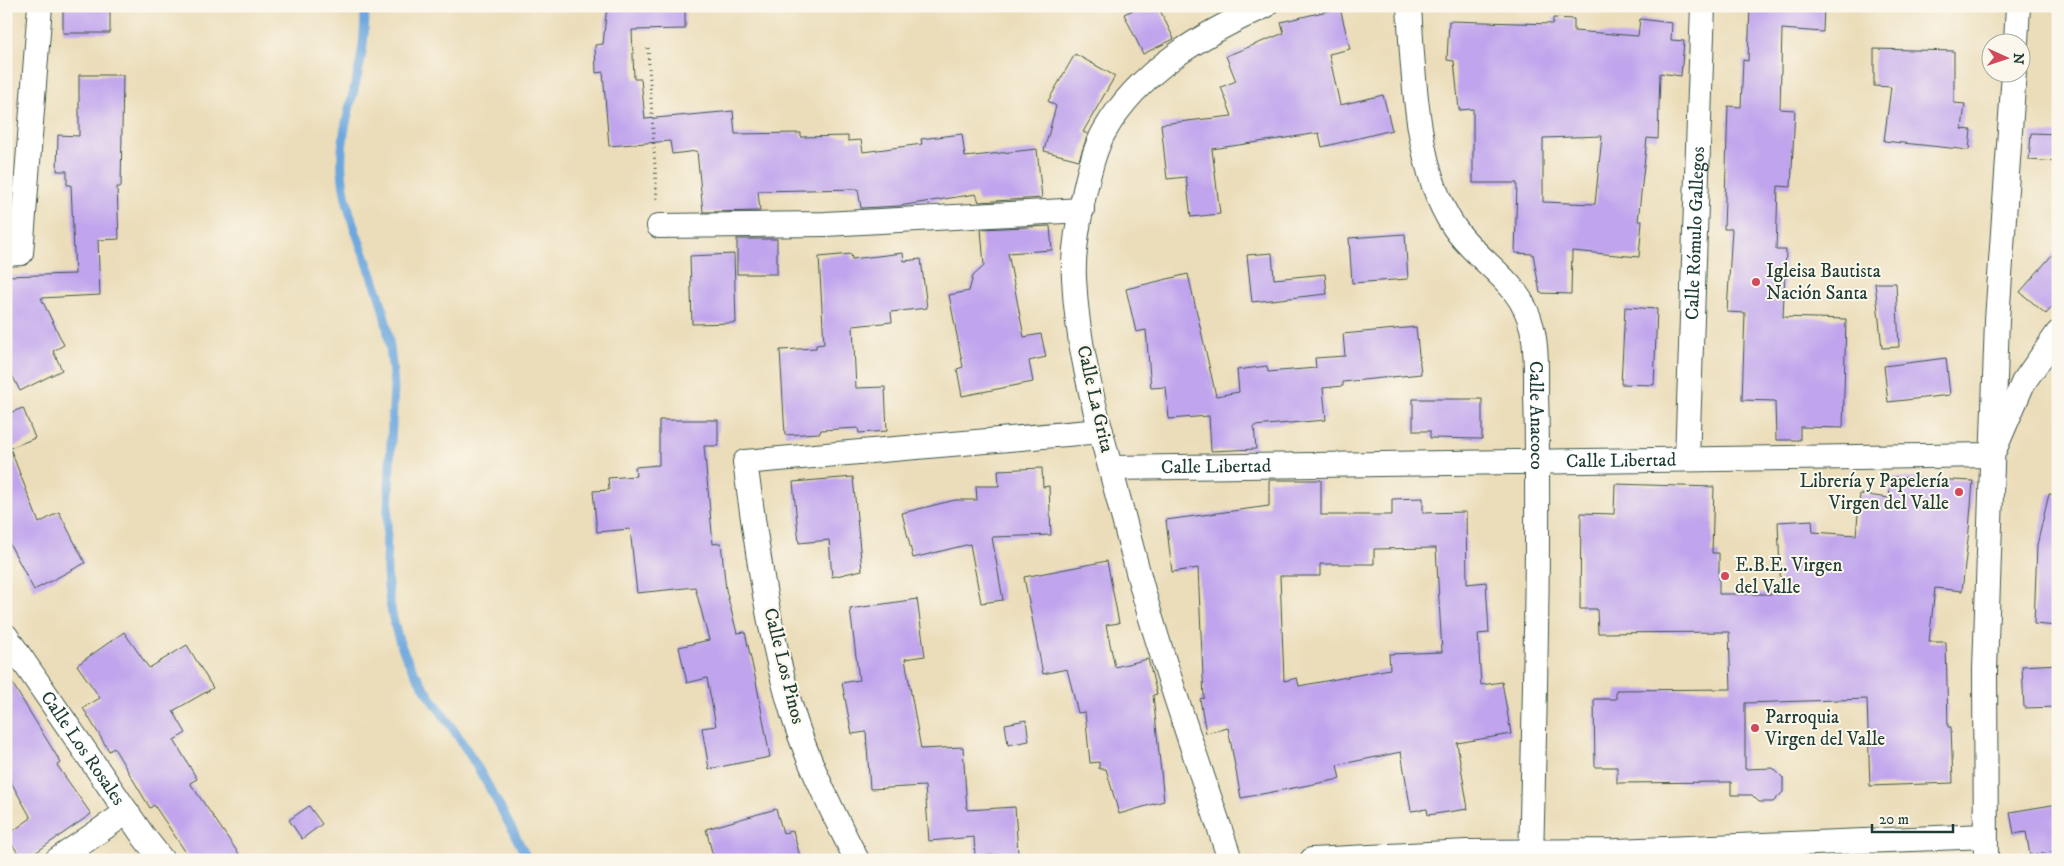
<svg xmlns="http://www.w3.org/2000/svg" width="2064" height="866" viewBox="0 0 2064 866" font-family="'IM FELL DW Pica',serif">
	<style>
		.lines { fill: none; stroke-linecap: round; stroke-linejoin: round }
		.stream { stroke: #6da7dd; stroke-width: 9 }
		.building { fill: #c0a4ed; fill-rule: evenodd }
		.minor-casing { stroke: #3e5548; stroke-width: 26 }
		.path { stroke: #3e5548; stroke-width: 3; stroke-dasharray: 1 4; stroke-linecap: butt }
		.minor { stroke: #fff; stroke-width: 24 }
		.poi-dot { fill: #d1495b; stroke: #fbf7ec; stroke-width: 2 }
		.labels { text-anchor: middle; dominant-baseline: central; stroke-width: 4; stroke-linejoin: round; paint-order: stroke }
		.street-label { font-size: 19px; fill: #1f3d34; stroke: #fbf7ec }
		.poi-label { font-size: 19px; fill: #1f3d34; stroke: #fbf7ec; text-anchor: start }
	</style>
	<rect width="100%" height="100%" fill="#fbf7ec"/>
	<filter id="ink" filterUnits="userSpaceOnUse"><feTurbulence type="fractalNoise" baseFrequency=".02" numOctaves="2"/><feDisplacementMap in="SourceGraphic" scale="10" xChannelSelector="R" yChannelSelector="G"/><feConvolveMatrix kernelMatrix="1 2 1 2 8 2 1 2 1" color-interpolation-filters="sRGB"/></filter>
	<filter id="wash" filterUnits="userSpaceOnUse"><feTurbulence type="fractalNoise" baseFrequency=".0096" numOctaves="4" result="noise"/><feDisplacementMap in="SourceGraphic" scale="20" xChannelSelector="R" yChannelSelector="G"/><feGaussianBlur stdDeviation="1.12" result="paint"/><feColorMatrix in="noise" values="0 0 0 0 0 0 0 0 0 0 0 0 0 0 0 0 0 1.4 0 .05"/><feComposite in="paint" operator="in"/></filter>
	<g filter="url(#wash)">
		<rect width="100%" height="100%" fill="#ebddb9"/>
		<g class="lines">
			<!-- stream -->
			<path class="stream" d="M365,6C365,24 364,42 361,59C354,96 339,133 342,171C345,217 368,259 381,302C389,330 392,359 394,388C392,422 390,456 389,491C386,538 383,588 397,634C409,673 437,704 459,738C485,777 506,818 528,860"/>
		</g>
		<g id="blocks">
			<!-- building -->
			<g class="building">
				<rect x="63" y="6" width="47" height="27"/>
				<path d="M607,6H685V29L632,30L634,79H641L645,119L733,111L735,134L801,133V137L848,136V141L861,140L863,152L922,144L921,139L962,134L965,157L1037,149L1042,198L979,202L976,194L899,206L861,208L858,189L758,191L760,211L703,212L697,151L672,154L670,141L609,146L603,72L596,73L595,45L603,44Z"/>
				<path d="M1142,6H1158L1174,39L1143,54L1124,14Z"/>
				<path d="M1750,6H1824L1823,32L1782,29L1780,109L1795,110L1791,187L1778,186L1776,250H1786L1783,317L1846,319L1843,428L1800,427V440H1776L1775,401L1742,400L1745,313L1727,312L1732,229H1724L1728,106L1741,107L1743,60L1748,61Z"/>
				<path d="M1340,8L1350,49L1329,54L1340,105L1383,95L1392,130L1322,147L1319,133L1212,149L1220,214L1191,217L1186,177L1167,179L1161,124L1232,116L1221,87L1236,81L1226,56L1284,33L1281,22Z"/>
				<path d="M1553,18L1574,19V31L1638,36L1640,19L1672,23L1671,40L1684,41L1681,76L1660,73L1658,139L1647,138L1638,221H1642L1639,257L1572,251L1571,294L1540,293L1533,254L1515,253L1517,183H1473V109L1459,110L1454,61L1447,60L1449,21L1553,24ZM1602,136L1595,204L1543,202V138Z"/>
				<path d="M1874,49L1954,51V103L1965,104L1962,129L1971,130L1969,150L1884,141L1891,87L1874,86Z"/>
				<path d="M1075,54L1115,76L1083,132L1088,134L1079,160L1044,151L1056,106L1048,101Z"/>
				<path d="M79,75H123L121,187H117L119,239L98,240L100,295L41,298L64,345L53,351L62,370L20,391L6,363V276L75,274L71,185H67V171H57L58,135L79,136Z"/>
				<path d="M2031,133L2058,134V162L2029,160Z"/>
				<path d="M1050,226L1052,250L1008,253L1024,337L1041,334L1046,357L1029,361L1033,382L962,396L957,369L963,367L949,295L969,291L973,276L984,266L981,229Z"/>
				<path d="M1405,234L1408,279L1352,283L1349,238Z"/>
				<rect x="737" y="239" width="40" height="35"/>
				<path d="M2058,248V300L2046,314L2020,292Z"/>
				<path d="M903,253L904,261L921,259L927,308L891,312L892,322L853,326L856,388L885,387L887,431L859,433L858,428L821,430L820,433L785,435L780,350L816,348V345L824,344L819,257L851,254L852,259Z"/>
				<path d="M1272,253L1274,279L1325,274L1327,294L1252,302L1247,255Z"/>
				<path d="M734,254L736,323L692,324L690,256Z"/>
				<path d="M1188,274L1216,396L1239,392L1237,370L1267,366L1268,372L1316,368L1315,358L1345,356L1343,334L1416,327L1421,374L1343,382V386L1323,388L1326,420L1254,426L1256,449L1211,451L1209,416L1169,419L1166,387L1151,388L1146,330L1136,332L1126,289Z"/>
				<path d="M1875,283H1896L1899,347L1882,348Z"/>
				<path d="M1625,307L1657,309L1654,385L1621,384Z"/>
				<path d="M1946,358L1950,395L1888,402L1884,366Z"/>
				<path d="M1413,399H1482V439L1430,438V431H1413Z"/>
				<path d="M23,408L35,438L10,448L39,523L59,512L85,563L34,590L6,537V414Z"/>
				<path d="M659,420H718V446H704L713,544L721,543L726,590L737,633L745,632L756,681L770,757L709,769L702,728L716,726L707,678L687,683L679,647L709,640L695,587L637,593L630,529L597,532L593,491L609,490L608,478L636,476L635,467L659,465Z"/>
				<path d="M1042,468L1043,487L1049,486L1051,535L992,537L1003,600L981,603L970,544L913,558L902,513L955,500H977L976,486H999L998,470Z"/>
				<path d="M853,477L862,570L832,577L829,540L799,543L793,482Z"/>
				<path d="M1891,477L1973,481L1969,530L1962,591L1935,588L1929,642H1946L1948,727H1951L1953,783L1870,786L1867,699L1745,703V769L1773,768L1783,778V792L1773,802H1759L1752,795H1731V782L1617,783V767H1595L1594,699H1616V690L1731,689L1729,632L1598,633L1597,609H1580L1581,513L1614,514L1615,484L1714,487L1712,553H1719V594H1781L1778,522L1812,520L1813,532L1856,535L1860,494L1889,498Z"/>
				<path d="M1269,480H1321V515H1392V499L1423,498V513L1466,512L1467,584L1486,582L1489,633L1478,634L1481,685L1502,682L1511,734L1457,743L1468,809L1428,815L1427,809L1411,811L1401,752L1337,765L1340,779L1241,798L1228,728L1206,733L1200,699L1204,698L1198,568L1172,572L1166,520L1269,506ZM1436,548L1442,652L1389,654L1390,669L1299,686L1297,678L1284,681L1280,576H1320V564H1374V549Z"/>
				<path d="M2049,494L2058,495V626L2034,624L2037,545Z"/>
				<path d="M1107,561L1119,623L1106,625L1115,667L1148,659L1157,694L1153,695L1164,801L1119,814L1106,769H1099V762L1090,763L1085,712L1078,713L1067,669L1043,674L1024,577Z"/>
				<path d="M917,599L925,656L905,659L921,749L963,747L967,810L1015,807L1018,854L975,856L974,837L929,841L925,786L870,789L866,732L852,734L842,683L859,680L850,609Z"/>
				<path d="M124,632L149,668L187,645L213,688L173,711L186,733L174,740L197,779L190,783L243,860H191L154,805L150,808L114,748L109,751L83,708L100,698L77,665Z"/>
				<path d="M2058,664V707L2024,708L2022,666Z"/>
				<path d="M6,673L61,763L57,765L91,814L25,860H23L6,836L31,818L6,773Z"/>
				<path d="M1026,720L1029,741L1008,745L1005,724Z"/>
				<path d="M2058,804V851L2030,855L2026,832L2014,834L2010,812Z"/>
				<path d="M309,806L322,824L302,839L289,820Z"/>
				<path d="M776,809L783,833L793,831L801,860H714L706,829Z"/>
			</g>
		</g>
	</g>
	<g filter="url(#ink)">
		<use href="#blocks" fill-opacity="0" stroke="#3e5548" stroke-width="1"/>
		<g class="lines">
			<!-- minor casing -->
			<g class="minor-casing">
				<g id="minor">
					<path id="s1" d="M1409,6C1413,72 1416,172 1454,227C1479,264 1521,280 1532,328C1537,349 1536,373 1536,395C1537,422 1537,448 1537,475C1538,603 1534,732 1531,860"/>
					<path d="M2016,42L2018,6"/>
					<path d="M659,226L825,224L1082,210"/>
					<path d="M6,254L21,253L40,6"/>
					<path id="s2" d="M1687,459L1703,6"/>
					<path id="s3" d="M1111,468L1992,455L2023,383L2058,333"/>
					<path id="s4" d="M6,636L144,837L162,860"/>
					<path d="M57,860L127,812"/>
					<path d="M857,860C834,816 812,771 796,724C769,641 757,548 745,462L1101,431"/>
					<path d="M1230,860C1202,773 1170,686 1145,598C1135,561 1125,523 1115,486C1097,417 1077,349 1074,278C1072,245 1088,160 1104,132C1138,71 1204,33 1265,6"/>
					<path d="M1312,860L1467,852L1617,851L1985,836"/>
					<path d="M1986,860L1985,670L1997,320L2014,72"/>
				</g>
			</g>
			<!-- path -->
			<path class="path" d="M648,48L657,200"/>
			<!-- minor -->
			<use href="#minor" class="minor"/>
		</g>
	</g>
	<!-- markers -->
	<g class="poi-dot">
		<circle cx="1756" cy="282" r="5"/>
		<circle cx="1959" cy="492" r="5"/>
		<circle cx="1725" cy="576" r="5"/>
		<circle cx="1755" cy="728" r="5"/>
	</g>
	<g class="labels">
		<!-- street labels -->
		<g class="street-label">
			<text stroke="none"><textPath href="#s2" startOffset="226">Calle Rómulo Gallegos</textPath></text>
			<text transform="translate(1095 399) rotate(77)">Calle La Grita</text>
			<text stroke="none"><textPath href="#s1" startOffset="445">Calle Anacoco</textPath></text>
			<text stroke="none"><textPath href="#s3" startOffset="510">Calle Libertad</textPath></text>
			<text stroke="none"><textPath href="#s3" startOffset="105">Calle Libertad</textPath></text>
			<text transform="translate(784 666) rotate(76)">Calle Los Pinos</text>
			<text stroke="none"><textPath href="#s4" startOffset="136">Calle Los Rosales</textPath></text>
		</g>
		<!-- poi labels -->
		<g class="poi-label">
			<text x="1766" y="271">Igleisa Bautista<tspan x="1766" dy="22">Nación Santa</tspan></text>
			<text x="1949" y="481" text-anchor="end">Librería y Papelería<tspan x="1949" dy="22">Virgen del Valle</tspan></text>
			<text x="1735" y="565">E.B.E. Virgen<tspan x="1735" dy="22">del Valle</tspan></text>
			<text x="1765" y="717">Parroquia<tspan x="1765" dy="22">Virgen del Valle</tspan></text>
		</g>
	</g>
	<!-- margin -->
	<rect width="2064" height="866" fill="none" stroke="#fbf7ec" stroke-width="25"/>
	<!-- north arrow -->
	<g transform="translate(2006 58) rotate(93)"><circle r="24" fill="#fbf7ec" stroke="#a3ada2"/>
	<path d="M0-4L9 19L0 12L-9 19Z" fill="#d1495b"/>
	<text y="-8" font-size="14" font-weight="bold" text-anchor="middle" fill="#1f3d34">N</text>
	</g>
	<!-- scale -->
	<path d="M1872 824v8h81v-8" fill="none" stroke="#1f3d34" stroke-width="2.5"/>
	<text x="1879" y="824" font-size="15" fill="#1f3d34" stroke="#fbf7ec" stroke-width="4" paint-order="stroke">20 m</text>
</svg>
